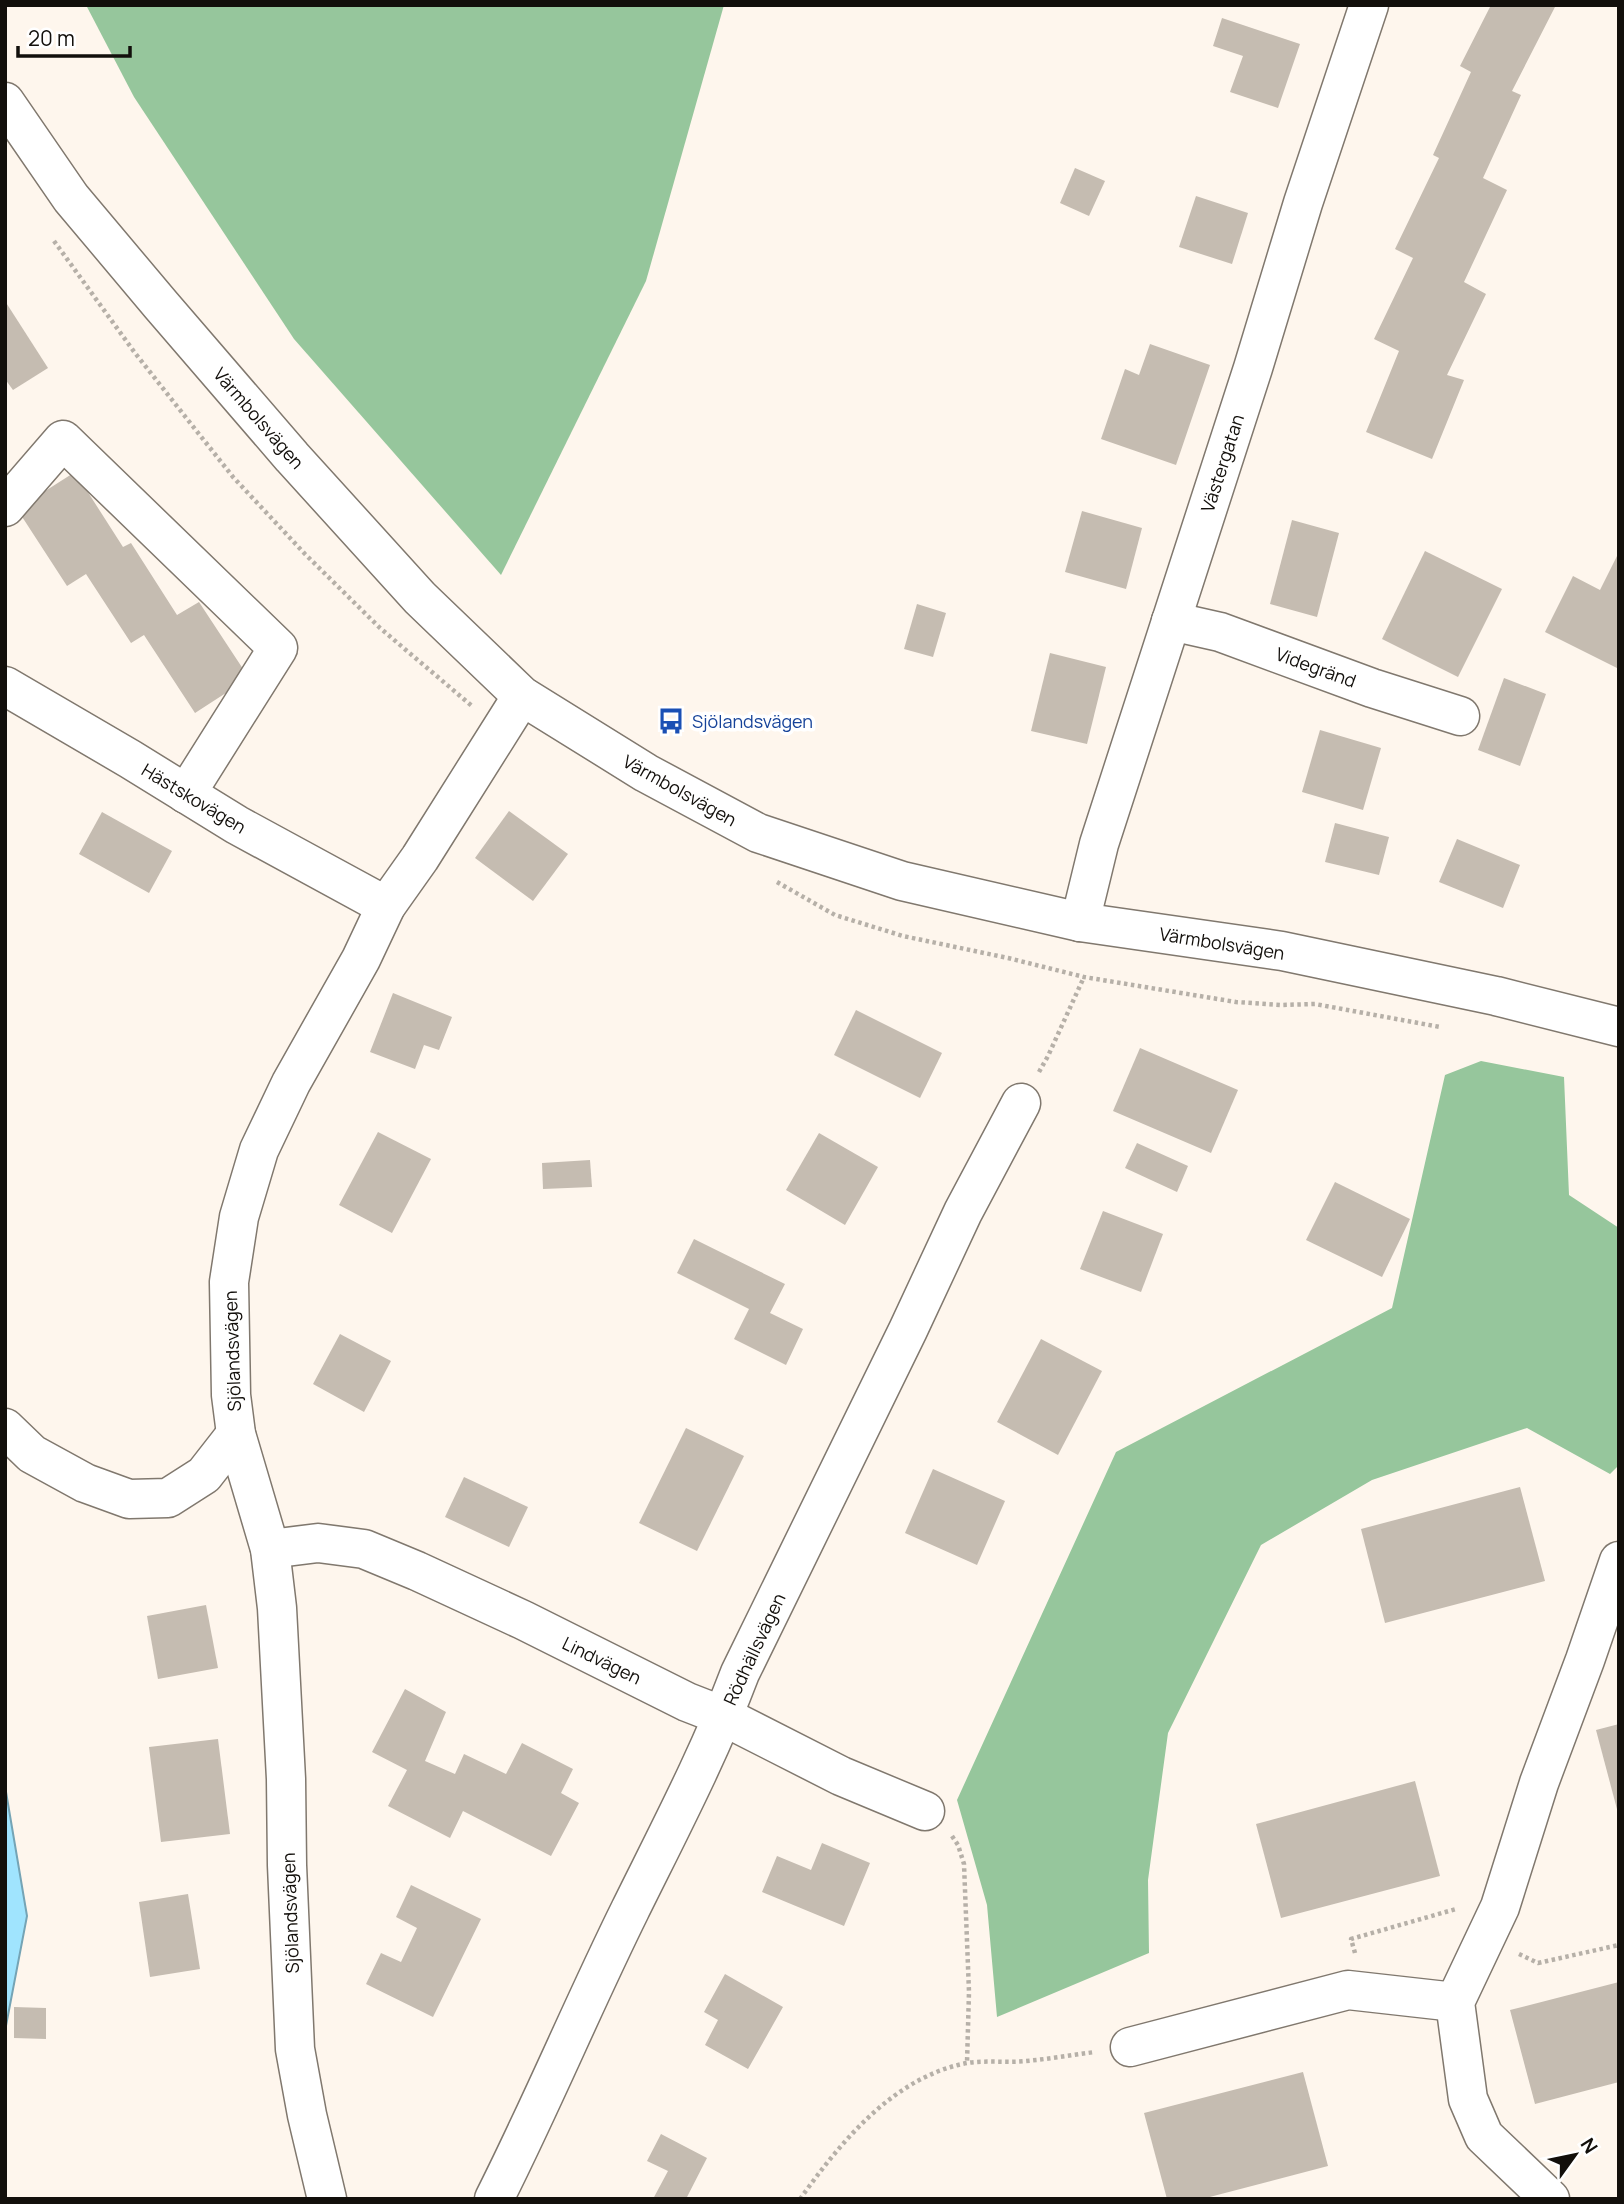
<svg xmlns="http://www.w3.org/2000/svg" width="1624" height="2204" viewBox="0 0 1624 2204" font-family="Manrope,sans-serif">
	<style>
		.forest { fill: #96c69c }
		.water { fill: #a0e4fe; stroke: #75a4b5; stroke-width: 2 }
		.building { fill: #c5bcb1 }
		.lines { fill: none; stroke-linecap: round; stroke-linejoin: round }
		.minor-casing { stroke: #80786e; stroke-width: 41 }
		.path { stroke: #b6b0a8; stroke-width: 4.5; stroke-dasharray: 3.5 3.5; stroke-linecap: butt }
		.minor { stroke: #fff; stroke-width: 38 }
		.labels { text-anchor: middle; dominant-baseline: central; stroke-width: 7; stroke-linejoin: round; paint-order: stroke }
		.street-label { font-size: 18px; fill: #120f0b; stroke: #fff }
		.transit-label { font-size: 18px; fill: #164399; stroke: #fff; text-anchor: start }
	</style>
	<rect width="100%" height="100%" fill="#fef6ed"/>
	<!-- forest -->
	<g class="forest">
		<path d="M86,5H724L646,281L501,575L294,339L134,97Z"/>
		<path d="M1481,1061L1564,1077L1569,1195L1619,1228V1465L1610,1474L1527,1428L1372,1480L1261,1545L1168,1733L1148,1880L1149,1953L997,2017L987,1905L957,1800L1116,1452L1392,1308L1445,1075Z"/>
	</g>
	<!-- water -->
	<path class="water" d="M5,1786L27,1916L5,2031Z"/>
	<!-- building -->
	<g class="building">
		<path d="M1491,5H1556L1512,91L1521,95L1483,178L1507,190L1464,282L1486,294L1447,375L1464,380L1432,459L1366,432L1399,351L1374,339L1413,258L1395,249L1439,158L1433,155L1471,72L1460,66Z"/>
		<path d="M1222,18L1300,44L1278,108L1230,92L1243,56L1213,46Z"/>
		<path d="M1075,168L1105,181L1089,216L1060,203Z"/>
		<path d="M1196,196L1248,213L1232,264L1179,247Z"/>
		<path d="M5,301L48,368L13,390L5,379Z"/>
		<path d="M1150,344L1210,365L1176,465L1101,439L1125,369L1139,375Z"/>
		<path d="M75,472L123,547L131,543L177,615L199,602L249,678L195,713L144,635L131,643L86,574L67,586L17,509Z"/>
		<path d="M1082,511L1142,528L1126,589L1065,572Z"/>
		<path d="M1292,520L1339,533L1317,617L1270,604Z"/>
		<path d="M1425,551L1502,589L1458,677L1382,639Z"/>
		<path d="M1617,556L1619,557V669L1545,632L1573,576L1600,590Z"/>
		<path d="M917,604L946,613L933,657L904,649Z"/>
		<path d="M1050,653L1106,667L1087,744L1031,731Z"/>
		<path d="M1504,678L1546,694L1520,766L1478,750Z"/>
		<path d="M1320,730L1381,748L1363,810L1302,792Z"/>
		<path d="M509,811L568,854L533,901L475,858Z"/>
		<path d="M102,812L172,851L149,893L79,854Z"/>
		<path d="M1335,823L1389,837L1379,875L1325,862Z"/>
		<path d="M1457,839L1520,865L1503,908L1439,882Z"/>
		<path d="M393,993L452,1017L439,1050L424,1045L415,1069L370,1052Z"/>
		<path d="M856,1010L942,1053L920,1098L834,1055Z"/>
		<path d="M1140,1048L1238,1090L1211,1153L1113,1111Z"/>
		<path d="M378,1132L431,1159L392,1233L339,1205Z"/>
		<path d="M819,1133L878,1167L845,1225L786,1190Z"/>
		<path d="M1137,1143L1188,1166L1177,1192L1125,1168Z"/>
		<path d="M590,1160L592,1187L543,1189L542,1163Z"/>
		<path d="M1335,1182L1410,1219L1382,1277L1306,1240Z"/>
		<path d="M1103,1211L1163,1234L1141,1292L1080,1269Z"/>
		<path d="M694,1239L785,1284L770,1313L803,1329L786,1365L734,1339L749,1309L677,1273Z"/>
		<path d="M340,1334L391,1361L364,1412L313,1384Z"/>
		<path d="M1041,1339L1102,1371L1058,1455L997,1422Z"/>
		<path d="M686,1428L744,1456L697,1551L639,1523Z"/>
		<path d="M933,1469L1005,1501L977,1565L905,1533Z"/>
		<path d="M464,1477L528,1507L509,1547L445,1517Z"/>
		<path d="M1520,1487L1545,1581L1385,1623L1361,1529Z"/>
		<path d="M206,1605L218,1668L158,1679L147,1616Z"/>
		<path d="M405,1689L446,1712L425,1761L455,1774L464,1754L506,1774L522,1743L573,1769L561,1793L579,1803L551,1856L463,1811L450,1838L388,1806L407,1770L372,1752Z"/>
		<path d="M1619,1724V1813H1618L1596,1730Z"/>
		<path d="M218,1739L230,1834L161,1842L149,1747Z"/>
		<path d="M1415,1781L1440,1876L1281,1918L1256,1824Z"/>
		<path d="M822,1843L870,1863L844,1926L762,1892L777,1856L811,1870Z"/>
		<path d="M411,1885L481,1919L433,2017L366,1984L381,1953L401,1962L417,1928L396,1917Z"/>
		<path d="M188,1894L200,1969L150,1977L139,1902Z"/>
		<path d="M725,1974L783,2007L748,2069L705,2045L718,2020L704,2012Z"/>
		<path d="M1619,1982V2082L1535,2104L1510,2010Z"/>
		<path d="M14,2007L46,2008V2039L14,2038Z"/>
		<path d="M1303,2072L1328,2166L1202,2199H1167L1144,2113Z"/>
		<path d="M661,2134L707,2158L686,2199H653L668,2171L647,2161Z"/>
	</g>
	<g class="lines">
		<!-- minor casing -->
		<g class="minor-casing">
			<g id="minor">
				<path d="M5,102L71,198L161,305L292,457L420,598L522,696L646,773L758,833L902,881L1080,922L1282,951L1496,996L1619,1027"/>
				<path d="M5,507L63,440L278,648L186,794"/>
				<path d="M1171,621L1220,632L1372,688L1460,716"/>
				<path d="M5,686L130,759L237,825L386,906"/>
				<path d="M1080,922L1099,844L1253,368L1303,203L1369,5"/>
				<path d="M5,1428L32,1454L85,1483L129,1499L168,1498L204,1475L236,1434"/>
				<path d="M270,1549L318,1543L364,1549L417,1571L523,1620L687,1702L723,1716L841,1776L925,1811"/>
				<path d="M1130,2047L1348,1990L1455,2002"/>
				<path d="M327,2199L307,2115L295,2049L287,1865L286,1779L277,1608L270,1549L236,1434L231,1395L229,1282L239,1217L259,1150L291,1083L361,959L386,906L420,858L522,696"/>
				<path d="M494,2199C542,2104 583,2005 630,1910C669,1831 709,1755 740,1673L908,1330L963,1212L1021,1103"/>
				<path d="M1550,2199L1484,2136L1468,2099L1455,2002L1500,1907L1539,1783L1585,1660L1619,1561"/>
			</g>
		</g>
		<!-- path -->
		<g class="path">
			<path d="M54,241L135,353L233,477L305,554L380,628L472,706"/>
			<path d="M777,882L835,915L903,936L1008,958L1084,977L1236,1002L1280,1005L1315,1004L1440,1027"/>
			<path d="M1039,1072L1048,1056L1084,977"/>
			<path d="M952,1836L958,1845L964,1864L969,1992L967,2063"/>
			<path d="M1355,1953L1351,1939L1456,1909"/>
			<path d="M1519,1954L1538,1963L1619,1945"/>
			<path d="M800,2199C841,2142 893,2077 967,2063C986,2060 1006,2063 1026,2061C1049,2059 1072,2055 1095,2052"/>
		</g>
		<!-- minor -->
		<use href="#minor" class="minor"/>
	</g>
	<!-- icons -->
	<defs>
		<g id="bus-bare" transform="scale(2.1)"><path d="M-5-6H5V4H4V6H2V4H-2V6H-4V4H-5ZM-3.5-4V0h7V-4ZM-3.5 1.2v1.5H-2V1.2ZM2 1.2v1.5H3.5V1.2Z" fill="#1a4fb4" stroke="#fff" stroke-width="2.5" paint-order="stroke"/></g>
	</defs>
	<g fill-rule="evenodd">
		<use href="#bus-bare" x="671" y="721"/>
	</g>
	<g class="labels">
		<!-- street labels -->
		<g class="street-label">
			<text transform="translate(259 418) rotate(49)">Värmbolsvägen</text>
			<text transform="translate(1222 463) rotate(-72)">Västergatan</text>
			<text transform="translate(1316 667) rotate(20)">Videgränd</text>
			<text transform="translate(680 790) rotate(29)">Värmbolsvägen</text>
			<text transform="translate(194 798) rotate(31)">Hästskovägen</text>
			<text transform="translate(1222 943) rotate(9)">Värmbolsvägen</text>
			<text transform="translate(232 1351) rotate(-92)">Sjölandsvägen</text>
			<text transform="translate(754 1649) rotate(-65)">Rödhällsvägen</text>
			<text transform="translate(602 1660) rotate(26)">Lindvägen</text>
			<text transform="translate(290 1913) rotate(-92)">Sjölandsvägen</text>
		</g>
		<!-- transit labels -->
		<g class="transit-label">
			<text x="692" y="721">Sjölandsvägen</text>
		</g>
	</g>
	<!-- border -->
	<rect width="1624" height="2204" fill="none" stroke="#120f0b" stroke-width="14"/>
	<!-- north arrow -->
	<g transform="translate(1575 2155) rotate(57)" stroke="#ffffff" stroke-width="5" paint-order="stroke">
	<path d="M0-5L12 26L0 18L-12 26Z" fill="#120f0b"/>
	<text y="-10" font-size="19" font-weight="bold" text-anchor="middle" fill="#120f0b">N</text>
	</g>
	<!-- scale -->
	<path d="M18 46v10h112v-10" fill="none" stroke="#120f0b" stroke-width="3.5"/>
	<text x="28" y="46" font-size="21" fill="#120f0b" stroke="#ffffff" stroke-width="5" paint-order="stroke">20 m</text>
</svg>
